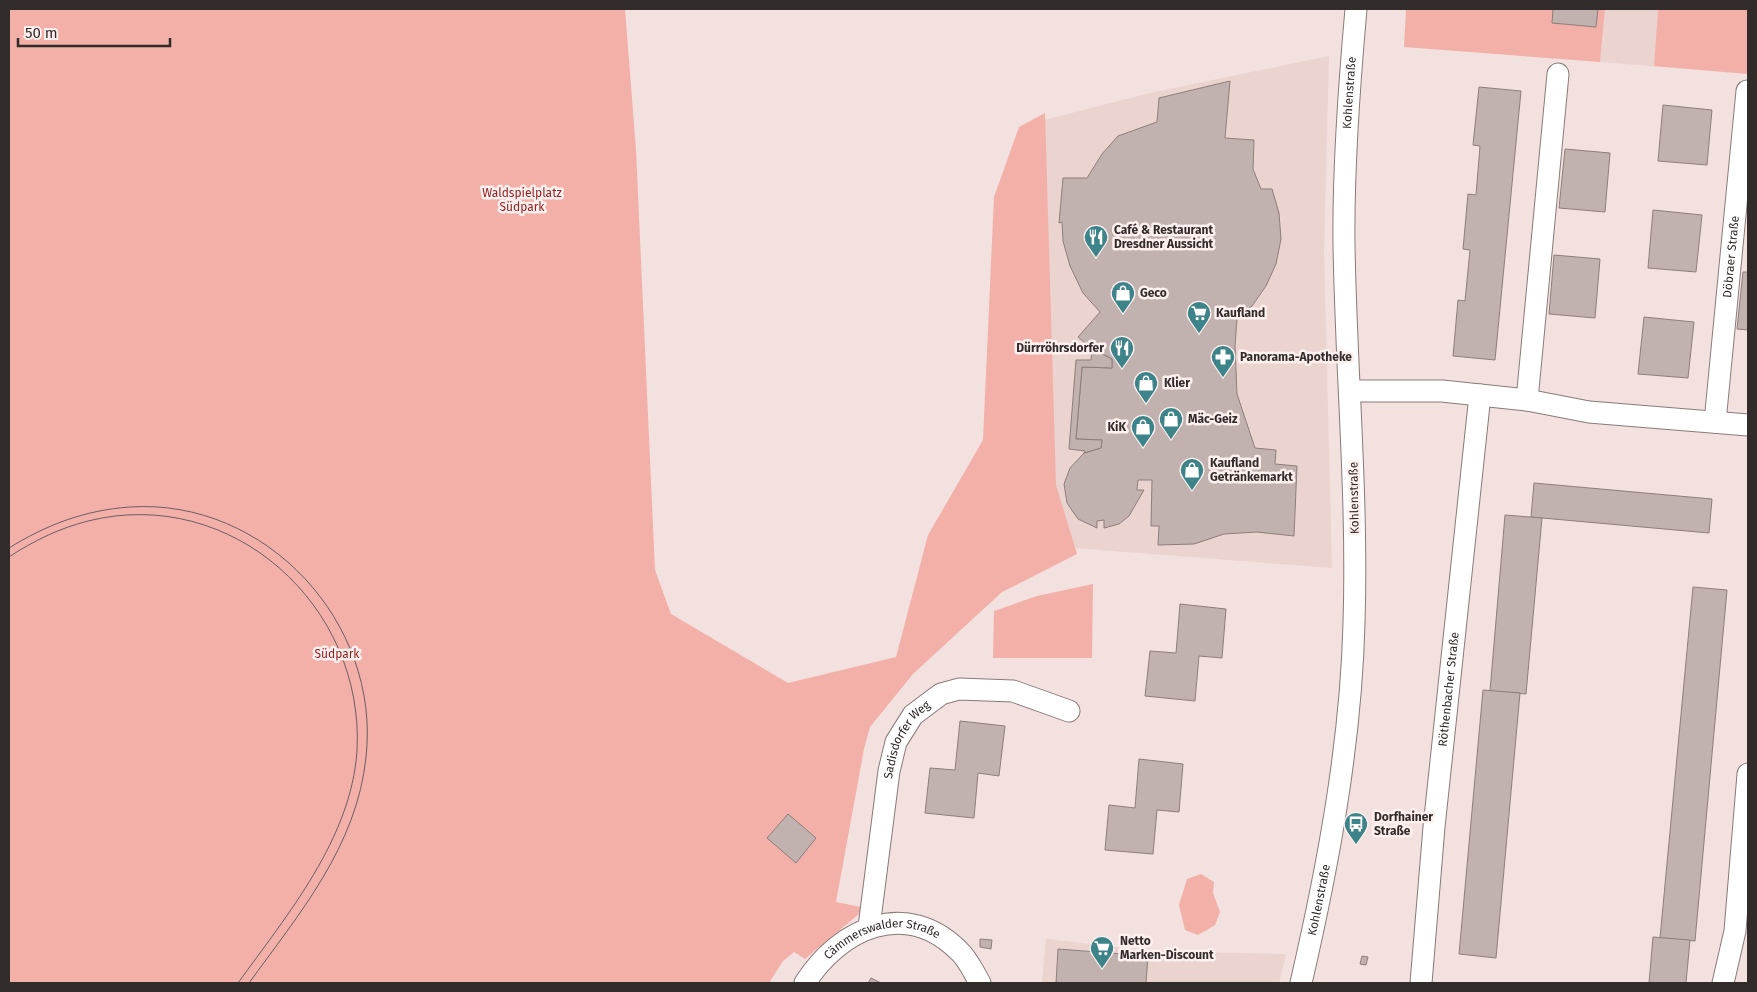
<svg xmlns="http://www.w3.org/2000/svg" width="1757" height="992" viewBox="0 0 1757 992" font-family="'Fira Sans',sans-serif">
	<style>
		.built { fill: #ebd3d0 }
		.green { fill: #f2b0a9 }
		.building { fill: #c1b1af; stroke: #8d7e7c }
		.lines { fill: none; stroke-linecap: round; stroke-linejoin: round }
		.minor-casing { stroke: #897a78; stroke-width: 23 }
		.minor { stroke: #fff; stroke-width: 21 }
		.tram { stroke: #695f5e; stroke-width: 1 }
		.labels { text-anchor: middle; dominant-baseline: central; stroke-width: 5; stroke-linejoin: round; paint-order: stroke }
		.street-label { font-size: 12px; fill: #312b2a; stroke: #fdf0ee }
		.park-label { font-size: 12px; fill: #922122; stroke: #fdf0ee }
		.poi-label { font-size: 12px; font-weight: bold; fill: #312b2a; stroke: #fdf0ee; text-anchor: start }
	</style>
	<rect width="100%" height="100%" fill="#f2e1df"/>
	<!-- built -->
	<g class="built">
		<path d="M1605,9H1748V74L1600,62Z"/>
		<path d="M1329,56L1324,251L1332,568L1047,546L1044,120L1150,93Z"/>
		<path d="M1046,939L1153,951L1286,954L1279,983H1042Z"/>
	</g>
	<!-- green -->
	<g class="green">
		<path d="M9,9H625L636,150L655,570L671,614L788,683L896,657L928,535L983,440L994,197L1019,127L1045,113L1056,485L1077,554L1002,592L913,674L870,727L864,749L836,902L861,907L859,914L805,959L794,952L783,961L769,983H9Z"/>
		<path d="M1406,9H1605L1600,62L1404,47Z"/>
		<path d="M1656,9H1748V74L1654,66L1658,11Z"/>
		<path d="M1093,584L1092,658H993L994,611L1037,596Z"/>
		<path d="M1201,874L1214,882L1213,893L1220,912L1215,925L1198,935L1185,930L1179,905L1187,879Z"/>
	</g>
	<!-- building -->
	<g class="building">
		<path d="M1553,9H1598L1596,27L1552,23Z"/>
		<path d="M1230,81L1225,138L1254,140L1253,169L1261,189H1272L1279,213L1281,239L1276,264L1266,286L1252,306L1237,318L1235,346L1237,394L1255,448L1276,450L1275,464L1297,466L1294,536L1257,532L1224,534L1194,544L1158,545L1159,526H1151L1152,480H1138L1137,490H1144L1129,516L1119,524L1104,528V520L1097,521V528L1078,519L1067,503L1064,484L1070,468L1084,453L1101,448L1102,440L1076,439L1082,367L1112,368V359L1092,349L1078,337L1100,312L1083,293L1070,266L1063,241L1062,222L1059,223L1063,178H1087L1102,154L1118,136L1157,122L1159,98Z"/>
		<path d="M1479,87L1521,91L1495,360L1453,356L1458,300L1465,301L1470,250L1463,249L1468,194L1476,195L1480,146L1473,145Z"/>
		<path d="M1663,105L1712,110L1707,165L1658,161Z"/>
		<path d="M1565,149L1610,153L1605,212L1559,208Z"/>
		<path d="M1653,210L1702,215L1696,272L1648,268Z"/>
		<path d="M1554,255L1600,259L1595,318L1549,314Z"/>
		<path d="M1743,272H1748V330L1737,329Z"/>
		<path d="M1644,317L1694,322L1688,378L1638,374Z"/>
		<path d="M1092,349L1112,359V368L1082,367L1076,439L1102,440L1101,448L1084,453L1085,451L1069,449L1076,360H1091Z"/>
		<path d="M1534,483L1712,499L1709,533L1531,517Z"/>
		<path d="M1505,515L1542,518L1526,694L1490,691Z"/>
		<path d="M1693,587L1727,590L1695,941L1660,938Z"/>
		<path d="M1180,604L1226,609L1222,658L1199,656L1195,701L1145,696L1150,651L1176,653Z"/>
		<path d="M1483,690L1520,693L1496,958L1459,954Z"/>
		<path d="M960,721L1005,726L999,776L978,773L974,818L925,813L930,768L955,770Z"/>
		<path d="M1139,759L1183,764L1179,812L1157,810L1153,854L1105,850L1109,805L1135,808Z"/>
		<path d="M788,814L816,838L796,863L767,838Z"/>
		<path d="M1653,937L1690,940L1686,983H1649Z"/>
		<path d="M980,939L992,940L991,949L980,947Z"/>
		<path d="M1058,949L1148,956L1146,983H1056Z"/>
		<path d="M1362,956L1368,957L1366,965L1360,964Z"/>
		<path d="M871,978L881,983H868Z"/>
	</g>
	<g class="lines">
		<!-- minor casing -->
		<g class="minor-casing">
			<g id="minor">
				<path d="M1350,391H1442L1527,400L1589,412L1748,425"/>
				<path d="M1527,400L1558,74"/>
				<path id="s1" d="M1715,422L1747,91"/>
				<path id="s2" d="M869,927L889,771L896,742L913,715L941,694L959,689L1013,691L1069,711"/>
				<path id="s3" d="M805,983C840,928 906,898 959,951C968,959 974,973 980,983"/>
				<path id="s4" d="M1301,983C1328,866 1351,744 1354,623C1358,497 1346,371 1344,245C1343,166 1349,87 1356,9"/>
				<path id="s5" d="M1421,983L1434,827L1480,395"/>
				<path d="M1723,983L1735,931L1748,774"/>
			</g>
		</g>
		<!-- minor -->
		<use href="#minor" class="minor"/>
		<!-- tram -->
		<g class="tram">
			<path d="M9,548C46,525 85,510 130,507C266,498 381,623 366,757C357,846 299,914 249,983"/>
			<path d="M9,557C33,541 60,528 88,521C232,485 365,606 357,751C351,839 287,915 238,983"/>
		</g>
	</g>
	<!-- icons -->
	<defs>
		<g id="restaurant-pin" transform="scale(1.25)"><path d="M0 17L-7.5 6A9.5 9.5 0 1 1 7.5 6Z" fill="#3c8489" stroke="#fdf0ee"/><path d="M-5-6h1v4h1v-4h1v4h1v-4h1v5L-1.5 .5V6h-2V.5L-5-1ZM5-6V6H3V1.5H1.5Q1.5-4 5-6Z" fill="#fff"/></g>
		<g id="shop-pin" transform="scale(1.25)"><path d="M0 17L-7.5 6A9.5 9.5 0 1 1 7.5 6Z" fill="#3c8489" stroke="#fdf0ee"/><path d="M-5-2.5h2.3a2.7 3.5 0 0 1 5.4 0H5L5.5 6h-11ZM-1.5-2.5h3a1.5 2.3 0 0 0-3 0Z" fill="#fff"/></g>
		<g id="supermarket-pin" transform="scale(1.25)"><path d="M0 17L-7.5 6A9.5 9.5 0 1 1 7.5 6Z" fill="#3c8489" stroke="#fdf0ee"/><path d="M-6-5.5h2.5l.6 2H6L4.5 2H-2.5L-4.4-4H-6ZM-1.5 3.2a1.3 1.3 0 1 0 .1 0ZM3 3.2a1.3 1.3 0 1 0 .1 0Z" fill="#fff"/></g>
		<g id="pharmacy-pin" transform="scale(1.25)"><path d="M0 17L-7.5 6A9.5 9.5 0 1 1 7.5 6Z" fill="#3c8489" stroke="#fdf0ee"/><path d="M-2-6h4v4h4v4h-4v4h-4v-4h-4v-4h4Z" fill="#fff"/></g>
		<g id="bus-pin" transform="scale(1.25)"><path d="M0 17L-7.5 6A9.5 9.5 0 1 1 7.5 6Z" fill="#3c8489" stroke="#fdf0ee"/><path d="M-5-6H5V4H4V6H2V4H-2V6H-4V4H-5ZM-3.5-4V0h7V-4ZM-3.5 1.2v1.5H-2V1.2ZM2 1.2v1.5H3.5V1.2Z" fill="#fff"/></g>
	</defs>
	<g fill-rule="evenodd">
		<use href="#restaurant-pin" x="1096" y="237"/>
		<use href="#shop-pin" x="1123" y="293"/>
		<use href="#supermarket-pin" x="1199" y="313"/>
		<use href="#restaurant-pin" x="1122" y="348"/>
		<use href="#pharmacy-pin" x="1223" y="357"/>
		<use href="#shop-pin" x="1146" y="383"/>
		<use href="#shop-pin" x="1171" y="419"/>
		<use href="#shop-pin" x="1143" y="427"/>
		<use href="#shop-pin" x="1192" y="470"/>
		<use href="#bus-pin" x="1356" y="824"/>
		<use href="#supermarket-pin" x="1102" y="948"/>
	</g>
	<g class="labels">
		<!-- street labels -->
		<g class="street-label">
			<text stroke="none"><textPath href="#s4" startOffset="895">Kohlenstraße</textPath></text>
			<text stroke="none"><textPath href="#s1" startOffset="166">Döbraer Straße</textPath></text>
			<text transform="translate(1354 498) rotate(-91)">Kohlenstraße</text>
			<text stroke="none"><textPath href="#s5" startOffset="295">Röthenbacher Straße</textPath></text>
			<text stroke="none"><textPath href="#s2" startOffset="194">Sadisdorfer Weg</textPath></text>
			<text stroke="none"><textPath href="#s4" startOffset="85">Kohlenstraße</textPath></text>
			<text stroke="none"><textPath href="#s3" startOffset="96">Cämmerswalder Straße</textPath></text>
		</g>
		<!-- park labels -->
		<g class="park-label">
			<text x="522" y="193">Waldspielplatz<tspan x="522" dy="14">Südpark</tspan></text>
			<text x="337" y="654">Südpark</text>
		</g>
		<!-- poi labels -->
		<g class="poi-label">
			<text x="1114" y="230">Café &amp; Restaurant<tspan x="1114" dy="14">Dresdner Aussicht</tspan></text>
			<text x="1140" y="293">Geco</text>
			<text x="1216" y="313">Kaufland</text>
			<text x="1104" y="348" text-anchor="end">Dürrröhrsdorfer</text>
			<text x="1240" y="357">Panorama-Apotheke</text>
			<text x="1164" y="383">Klier</text>
			<text x="1188" y="419">Mäc-Geiz</text>
			<text x="1126" y="427" text-anchor="end">KiK</text>
			<text x="1210" y="463">Kaufland<tspan x="1210" dy="14">Getränkemarkt</tspan></text>
			<text x="1374" y="817">Dorfhainer<tspan x="1374" dy="14">Straße</tspan></text>
			<text x="1120" y="941">Netto<tspan x="1120" dy="14">Marken-Discount</tspan></text>
		</g>
	</g>
	<!-- border -->
	<rect width="1757" height="992" fill="none" stroke="#312b2a" stroke-width="20"/>
	<!-- scale -->
	<path d="M18 38v8h152v-8" fill="none" stroke="#312b2a" stroke-width="2.5"/>
	<text x="25" y="38" font-size="15" fill="#312b2a" stroke="#fdf0ee" stroke-width="4" paint-order="stroke">50 m</text>
</svg>
